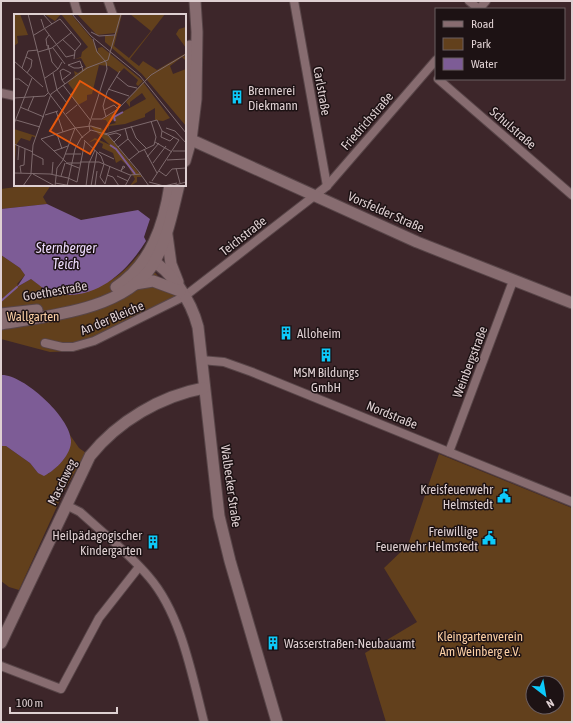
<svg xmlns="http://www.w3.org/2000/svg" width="573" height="723" viewBox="0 0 573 723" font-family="'Asap Condensed',sans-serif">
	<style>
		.green { fill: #62401c; fill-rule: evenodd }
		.water { fill: #7d5c96 }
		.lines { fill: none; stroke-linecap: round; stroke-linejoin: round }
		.stream { stroke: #7d5c96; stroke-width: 2 }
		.street-casing { stroke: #584548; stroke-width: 10 }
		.secondary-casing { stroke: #584548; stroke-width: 13 }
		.street { stroke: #876c70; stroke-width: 8 }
		.secondary { stroke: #876c70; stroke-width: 11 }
		.labels { text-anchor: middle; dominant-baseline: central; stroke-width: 3; stroke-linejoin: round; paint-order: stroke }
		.poi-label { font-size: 13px; fill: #dfd0d2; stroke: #1d1214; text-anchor: start }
		.street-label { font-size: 13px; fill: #dfd0d2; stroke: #1d1214 }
		.park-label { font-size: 13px; fill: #fbcfa4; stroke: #1d1214 }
		.water-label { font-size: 14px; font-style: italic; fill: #eddbfd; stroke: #1d1214 }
		.inset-river { fill: none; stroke: #7d5c96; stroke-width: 2 }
		.inset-road { fill: none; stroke: #7e6a6d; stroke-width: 1 }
		.view { fill: #e8590c; fill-opacity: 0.15; stroke: #e8590c; stroke-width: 2 }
		.inset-edge { fill: none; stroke: #dfd0d2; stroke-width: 2 }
	</style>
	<rect width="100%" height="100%" fill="#3d262a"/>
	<!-- green -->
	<g class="green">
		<path d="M31,185H51L43,197L47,204L1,209V189Z"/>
		<path d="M139,254L181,303L95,345L77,351L50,352L1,339V255L20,268L25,275L17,284L19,286L31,279C38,284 44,289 52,292C62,296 70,294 80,292C105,287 123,275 139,254Z"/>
		<path d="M70,435L79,448L86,453L64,491L19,590L9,587L1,581V446H6L30,463L38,473L48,474C61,464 73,452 70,435Z"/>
		<path d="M439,454L572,508V722H386L365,653L417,622L384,568L408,545ZM533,683H557V707H533Z"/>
	</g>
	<!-- water -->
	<g class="water">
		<path d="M47,204L81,220L138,210L150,219L144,237L146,241C127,272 94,303 54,293C45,291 38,284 31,279L17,287L25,275L20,268L1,255V209Z"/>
		<path d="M2,375C24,375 70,417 71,440C72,454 56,470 44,476L38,473L30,463L6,446H1Z"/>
	</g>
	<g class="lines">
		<!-- stream -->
		<path class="stream" d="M1,301L17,287"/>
		<!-- street casing -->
		<g class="street-casing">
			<g id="street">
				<path d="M74,1L78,15"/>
				<path d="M108,1L113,15"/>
				<path d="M294,1L327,186"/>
				<path d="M469,1L479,9"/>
				<path d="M479,9L486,1"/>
				<path d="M438,79L572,195"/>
				<path d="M1,93L15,96"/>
				<path d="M45,343L62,347H73L94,341L185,296L327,186L436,60"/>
				<path d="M201,360L224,362L252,372L572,502"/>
				<path d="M449,452L513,281"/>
				<path d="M66,505L80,512C102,532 130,554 149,577C181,614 192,675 204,722"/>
				<path d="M1,666L61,689L99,618L139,567"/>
			</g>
		</g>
		<!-- secondary casing -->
		<g class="secondary-casing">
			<g id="secondary">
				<path d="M185,127L190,46"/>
				<path d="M185,137L417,242L572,303"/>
				<path d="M185,161L191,140L196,99L197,32L195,1"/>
				<path d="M167,235L171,264L178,282"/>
				<path d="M147,257C172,271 191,300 198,327L219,516L230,561L277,722"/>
				<path d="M135,284L153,281L180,291"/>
				<path d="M116,287C151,264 164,225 170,185"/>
				<path d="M1,314L37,310"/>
				<path d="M1,324C48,316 123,310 152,266C167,242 172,213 179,185"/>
				<path d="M1,643L90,456C118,421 161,396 204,388"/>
			</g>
		</g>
		<!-- street -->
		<use href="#street" class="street"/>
		<!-- secondary -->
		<use href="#secondary" class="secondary"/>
	</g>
	<!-- icons -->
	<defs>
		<g id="building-bare" transform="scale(1.08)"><path d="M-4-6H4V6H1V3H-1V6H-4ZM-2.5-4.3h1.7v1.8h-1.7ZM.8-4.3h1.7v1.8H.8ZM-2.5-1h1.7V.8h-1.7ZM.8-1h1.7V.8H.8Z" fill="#0dcafa" stroke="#1d1214" stroke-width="2.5" paint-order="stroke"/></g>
		<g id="civic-bare" transform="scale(1.08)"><path d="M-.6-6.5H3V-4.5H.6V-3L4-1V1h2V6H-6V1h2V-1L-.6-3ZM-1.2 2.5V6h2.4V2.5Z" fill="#0dcafa" stroke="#1d1214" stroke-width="2.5" paint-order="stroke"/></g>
	</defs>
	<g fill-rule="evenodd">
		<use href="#building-bare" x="237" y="97"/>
		<use href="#building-bare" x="286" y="333"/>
		<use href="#building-bare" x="326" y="355"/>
		<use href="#civic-bare" x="504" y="496"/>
		<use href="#civic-bare" x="489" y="538"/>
		<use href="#building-bare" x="153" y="542"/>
		<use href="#building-bare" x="273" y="643"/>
	</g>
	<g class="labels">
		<!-- poi labels -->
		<g class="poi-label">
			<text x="248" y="90">Brennerei<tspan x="248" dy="15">Diekmann</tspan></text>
			<text x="297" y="333">Alloheim</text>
			<text x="326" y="372" text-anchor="middle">MSM Bildungs<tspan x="326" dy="15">GmbH</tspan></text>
			<text x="493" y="489" text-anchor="end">Kreisfeuerwehr<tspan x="493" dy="15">Helmstedt</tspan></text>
			<text x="478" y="531" text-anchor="end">Freiwillige<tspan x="478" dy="15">Feuerwehr Helmstedt</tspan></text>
			<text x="142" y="535" text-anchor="end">Heilpädagogischer<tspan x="142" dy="15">Kindergarten</tspan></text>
			<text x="284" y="643">Wasserstraßen-Neubauamt</text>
		</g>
		<!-- street labels -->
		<g class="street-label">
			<text transform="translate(322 91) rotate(80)">Carlstraße</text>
			<text transform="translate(367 121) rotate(-49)">Friedrichstraße</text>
			<text transform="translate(513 128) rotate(41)">Schulstraße</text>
			<text transform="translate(386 212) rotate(24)">Vorsfelder Straße</text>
			<text transform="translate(243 236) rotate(-38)">Teichstraße</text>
			<text transform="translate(55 291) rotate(-10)">Goethestraße</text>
			<text transform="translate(112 318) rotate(-23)">An der Bleiche</text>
			<text transform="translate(470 362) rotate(-69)">Weinbergstraße</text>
			<text transform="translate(392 415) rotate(22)">Nordstraße</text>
			<text transform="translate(62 482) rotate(-64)">Maschweg</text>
			<text transform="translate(231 486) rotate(82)">Walbecker Straße</text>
		</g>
		<!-- park labels -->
		<g class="park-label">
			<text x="33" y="316">Wallgarten</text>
			<text x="480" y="636">Kleingartenverein<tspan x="480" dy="15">Am Weinberg e.V.</tspan></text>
		</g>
		<!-- water labels -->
		<g class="water-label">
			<text x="66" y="248">Sternberger<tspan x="66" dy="16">Teich</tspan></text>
		</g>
	</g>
	<!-- overview -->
	<g transform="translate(14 14)">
		<rect width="172" height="172" fill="#3d262a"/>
		<path d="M0,0H6L14,21L3,22L4,29L0,32ZM30,0H57L78,25L84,38V34L88,33L129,67L124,72L122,70L124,66L110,54L105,59L95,52L85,51L78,80L73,81V86L64,91L56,80L60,77L54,69L61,61L60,57L64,59L72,53L67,44L61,45L67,43L68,38L74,33L47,0L41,7ZM63,0H108L100,32L115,44L137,17L116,0H151L116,45L125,52L129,47L143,56L172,39L169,43L172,41V47L168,43L156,52L159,60L172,55V112L128,60L91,28V22H100L101,19L83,21ZM172,13V34L162,20L165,15ZM129,68L156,104L149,107L141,106V94L131,100V103L111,110L95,112L94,118V111L102,109L99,106L94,110L92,106H88L99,99L101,102L132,85L128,79L116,88V93L112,88ZM76,112L87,114L92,119L128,163H123V168L116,172L121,165L114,152L107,146L102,149L99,139L88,134L89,130L81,126L74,129L81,124L96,131ZM0,115L22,122V124L18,122L16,127L7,124L2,131L1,147Z" fill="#62401c"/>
		<path class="inset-river" d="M101,107L100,103L109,98M96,131L102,135L121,160"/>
		<path class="inset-road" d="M14,0L34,78L69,124M29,0L38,10M58,0L77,22L126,62L172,119M27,5L30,14L52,43L60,41M77,18L85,22L101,21M20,21L46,5L67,30L61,37M48,25L61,37L60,45M79,25L83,38L92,48M33,32L32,25L35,21M39,34L51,50M34,35V31L38,48L44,55M24,38L38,34L58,18M12,43L18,46L17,53L13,59M0,47L29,73M8,54L14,37L24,36M69,57L68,53L66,47L54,51L60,54H65L68,53L69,52M39,59L43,76M102,62L114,72L123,74M31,64L44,55L48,48M0,65H5L14,72M48,66L46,57L49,55L57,59L48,66L51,70M49,71L77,107M94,75L115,82M43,76L53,89M0,84L31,82L34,79M6,93L30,103M14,96L20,82M90,96L100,91L104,95M42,97L49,118M52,100L63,91M31,101L44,97M92,103L89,92L93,78L106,57M78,105H88L104,95L137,61L172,40M2,106L26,113M0,110L18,64M117,112L122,124L133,135M111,114L114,125L125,138M152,114L161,117L172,129M76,117L75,111L93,55L92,48M148,117L147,123L156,127L160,123M43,120L48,135M91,120L143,106L148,117L165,126L138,167M94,121L102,119L107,121L100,128M27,125L61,114L77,112L87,115M27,125L52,148M70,126L87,142L90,150M141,128L158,138M0,130L19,138M104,133L114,125M130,135L143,159M40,137L54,132M159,137H172M85,138L100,145M19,140L29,145V151M51,140H67M133,143L145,129M4,146L5,132M115,146L125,138L140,131L142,123L137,107M153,146L172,145M66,148H85L116,161L127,160M52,149H67M52,149L65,154M139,149L152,132M90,150L86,163L91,170L96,152M162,154L166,169M107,157L108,155L109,152L111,153L107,156M145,157L152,162L158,155L172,154M125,158L135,172M0,159L36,160L54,164M7,159L6,152L10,151L11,135M17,159L19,131L37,80L73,54L94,46L107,0M19,160L41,172M38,160L39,148M93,161L99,163L105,172M47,162L51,149M103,162L114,167M54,164L63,168L71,127M135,168L150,172M41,169L58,172M9,172L18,159M41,172L43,154L49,146L61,114M53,172L61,135L67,124L77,116L94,121L126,159M72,172L75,149L81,136M77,172L83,138M81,172L83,157M111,172L117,161M150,172L163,169M158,172L172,168"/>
		<path class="view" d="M66,67L106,91L76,140L36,117Z"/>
		<rect width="172" height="172" class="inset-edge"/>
	</g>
	<!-- border -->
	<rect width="573" height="723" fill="none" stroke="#dfd0d2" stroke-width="4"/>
	<!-- legend -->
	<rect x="435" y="8" width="130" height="72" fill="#1d1214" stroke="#6b5e60"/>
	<rect x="443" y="21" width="20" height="6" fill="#876c70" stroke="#6b5e60"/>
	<text x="471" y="28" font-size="12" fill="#dfd0d2">Road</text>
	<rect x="443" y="38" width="20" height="12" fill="#62401c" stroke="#6b5e60"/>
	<text x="471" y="48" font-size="12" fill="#dfd0d2">Park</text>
	<rect x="443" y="58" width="20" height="12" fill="#7d5c96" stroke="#6b5e60"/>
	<text x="471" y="68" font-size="12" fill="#dfd0d2">Water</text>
	<!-- north arrow -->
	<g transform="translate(545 695) rotate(149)"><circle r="19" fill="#1d1214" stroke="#6b5e60"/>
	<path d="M0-3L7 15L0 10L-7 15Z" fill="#0dcafa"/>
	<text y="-6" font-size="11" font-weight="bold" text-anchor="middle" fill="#dfd0d2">N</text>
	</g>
	<!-- scale -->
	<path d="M10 707v6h107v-6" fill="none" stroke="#dfd0d2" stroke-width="2"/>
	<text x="16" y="707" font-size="12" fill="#dfd0d2" stroke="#1d1214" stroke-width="3" paint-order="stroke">100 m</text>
</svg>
